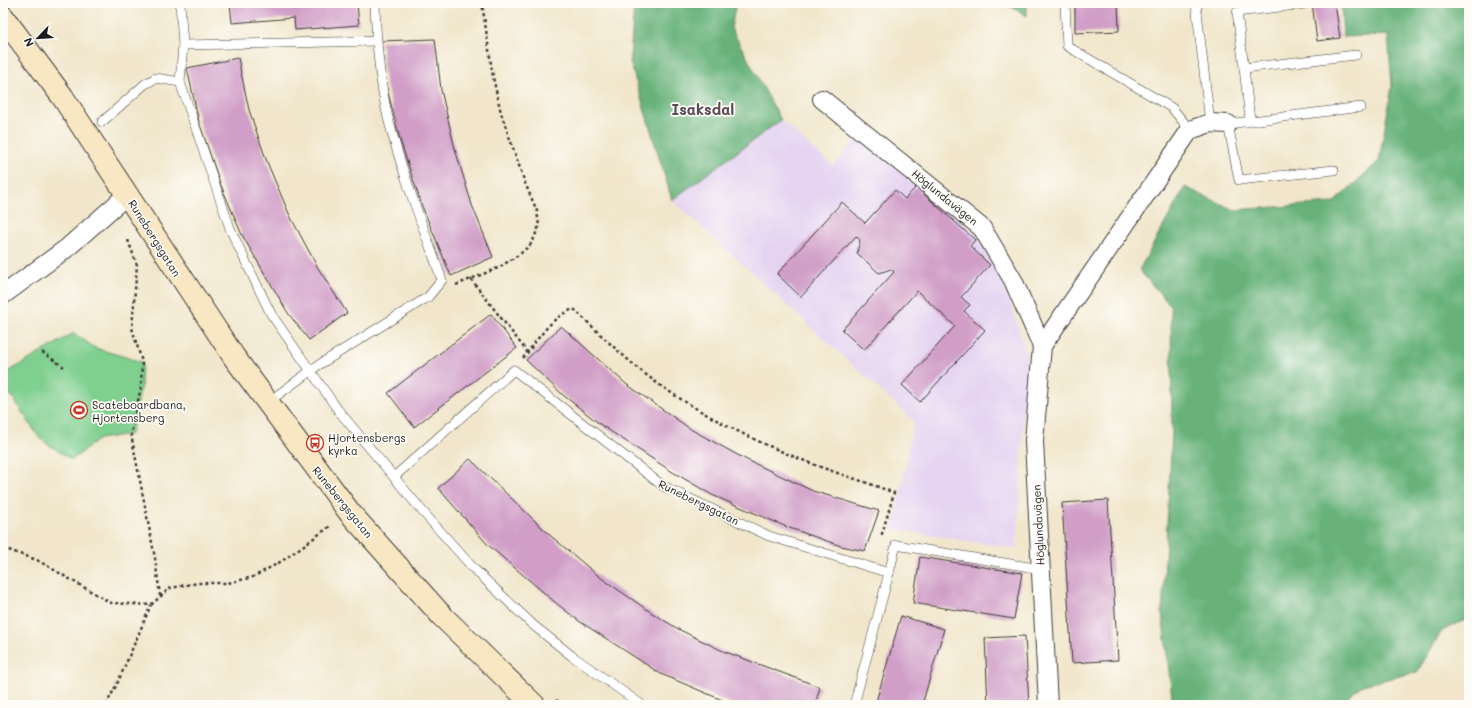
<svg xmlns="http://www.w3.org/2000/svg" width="1472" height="708" viewBox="0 0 1472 708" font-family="Mali,sans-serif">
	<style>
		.built { fill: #e5d3f1 }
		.green { fill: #7fcf8f; stroke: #4e7656 }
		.forest { fill: #67b27a; stroke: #42674b }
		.building { fill: #d09ec7 }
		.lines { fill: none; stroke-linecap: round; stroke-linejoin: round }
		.lane-casing { stroke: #3c3a36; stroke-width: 10 }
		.street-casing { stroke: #3c3a36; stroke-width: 20 }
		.secondary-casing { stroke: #3c3a36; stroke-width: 24 }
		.path { stroke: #3c3a36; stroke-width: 2.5; stroke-dasharray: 3 3; stroke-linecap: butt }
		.lane { stroke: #fff; stroke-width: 9 }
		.street { stroke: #fff; stroke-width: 18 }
		.secondary { stroke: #f9e7c3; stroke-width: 22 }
		.labels { text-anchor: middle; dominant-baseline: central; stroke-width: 3.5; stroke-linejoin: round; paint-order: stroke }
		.street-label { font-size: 11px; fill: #1c1c1c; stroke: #fdfcf7 }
		.poi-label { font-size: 11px; fill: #1c1c1c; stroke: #fdfcf7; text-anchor: start }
		.district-label { font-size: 15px; font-weight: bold; fill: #5b4a58; stroke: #fdfcf7 }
	</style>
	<rect width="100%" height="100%" fill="#fdfcf7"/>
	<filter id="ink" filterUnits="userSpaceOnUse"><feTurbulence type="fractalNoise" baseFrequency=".025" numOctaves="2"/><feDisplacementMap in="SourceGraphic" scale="8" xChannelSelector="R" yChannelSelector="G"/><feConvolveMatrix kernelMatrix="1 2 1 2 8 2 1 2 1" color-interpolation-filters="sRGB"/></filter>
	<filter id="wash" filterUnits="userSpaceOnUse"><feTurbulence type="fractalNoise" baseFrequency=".012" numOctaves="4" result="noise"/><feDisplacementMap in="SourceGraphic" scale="16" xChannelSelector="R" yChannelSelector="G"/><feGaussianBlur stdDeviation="0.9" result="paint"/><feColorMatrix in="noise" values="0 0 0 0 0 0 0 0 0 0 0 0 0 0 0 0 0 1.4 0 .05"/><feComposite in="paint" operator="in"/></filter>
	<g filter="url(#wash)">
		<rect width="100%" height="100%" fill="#f1e6cb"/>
		<!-- built -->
		<path class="built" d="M781,120L833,166L860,135L978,236L1005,285L1027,355L1017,549L893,529L914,421L672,200Z"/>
		<!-- green -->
		<path class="green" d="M74,333L95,348L142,362L141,387L131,434L99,439L72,460L40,439L3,383V375Z"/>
		<!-- forest -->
		<g class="forest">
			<path d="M634,3H736L731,28L781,120L672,200L630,62Z"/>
			<path d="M1005,3H1027V16Z"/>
			<path d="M1341,3H1469V618L1442,631L1417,672L1362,685L1339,705H1173L1162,614L1172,434L1171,306L1139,270L1185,187L1234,210L1333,203L1379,161L1392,86L1388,35L1343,37Z"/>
		</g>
		<g id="blocks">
			<!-- building -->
			<g class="building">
				<path d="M230,3H357L359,25L295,30L294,18L232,23Z"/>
				<path d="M1075,3H1118L1119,31L1075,33Z"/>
				<path d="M1312,3H1335L1340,38L1317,41Z"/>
				<path d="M435,39L441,90L455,149L472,205L493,257L451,276L422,206L401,143L385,81L381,41Z"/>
				<path d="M238,58L249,110L267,162L290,216L318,268L347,313L309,340L288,313L242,235L220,183L199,122L187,68Z"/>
				<path d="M916,187L975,240L970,246L990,265L961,297L970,305L964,311L985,330L920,402L902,385L955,326L917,291L864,350L842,330L894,272L891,269L879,273L857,253L860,240L856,236L801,297L777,274L842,202L865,223L895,190L905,199Z"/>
				<path d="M491,314L517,348L414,427L388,393Z"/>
				<path d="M561,326L626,384L692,430L745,459L813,491L879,511L865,551L841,546L787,527L712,495L671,471L601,425L563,395L526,360Z"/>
				<path d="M470,459L552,537L601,578L652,613L680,630L723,651L820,687L815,705H734L661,674L579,621L556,603L488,545L438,488Z"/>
				<path d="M1108,500L1118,660L1072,663L1062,503Z"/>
				<path d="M920,557L1022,573L1014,619L913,603Z"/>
				<path d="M901,616L944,629L922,705H875Z"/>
				<path d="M1025,636L1029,705H988L985,638Z"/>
			</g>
		</g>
	</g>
	<g filter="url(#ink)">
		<use href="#blocks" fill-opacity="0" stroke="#3c3a36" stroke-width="1"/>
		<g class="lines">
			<!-- lane casing -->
			<g class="lane-casing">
				<g id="lane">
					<path d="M180,3L183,45L180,82L231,231L271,314L338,410L423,512L474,569L533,625L572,656L642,705"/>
					<path d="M1065,3L1067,46L1172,108L1190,130"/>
					<path d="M1196,3L1210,123"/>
					<path d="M183,45L377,41"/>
					<path d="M1244,68L1237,12L1305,4"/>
					<path d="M1250,120L1244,68L1356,55"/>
					<path d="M102,122L145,84L156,78L180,82"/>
					<path d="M1334,170L1239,180L1228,124L1361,107"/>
					<path d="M267,403L317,366L428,297L442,280C423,227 402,173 388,118C380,83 376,39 375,3"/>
					<path d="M395,476L514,370L663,486L769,536L889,573L854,705"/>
					<path d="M889,573L896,545L1041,569"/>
				</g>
			</g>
			<!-- street casing -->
			<g class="street-casing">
				<g id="street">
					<path d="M822,99L982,228L1013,280L1042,346L1034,441L1048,705"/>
					<path d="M3,295L67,248L128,194"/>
					<path d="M1042,346L1190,130L1210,123L1228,124"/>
				</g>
			</g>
			<!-- secondary casing -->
			<g class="secondary-casing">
				<path id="secondary" d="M3,17L62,96L234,357L350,513L442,616L534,705"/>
			</g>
			<!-- path -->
			<g class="path">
				<path d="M128,240L137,265L132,328L142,362L141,387L131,434L155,558L160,596"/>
				<path d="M471,279L528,353"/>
				<path d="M456,285L498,268L520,254L532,243L539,226L537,211L525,183L501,113L493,77L482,3"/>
				<path d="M42,352L64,367"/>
				<path d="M523,358C537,341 552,315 574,309C604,338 635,369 670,392C712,420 759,443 805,461C834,473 865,481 894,493L881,537"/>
				<path d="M3,548L37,560L111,603L151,605L170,588L198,583H228L253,577L282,561L332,525"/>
				<path d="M556,700L562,705"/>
				<path d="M106,705L118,682L151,605"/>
			</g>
			<!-- lane -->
			<use href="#lane" class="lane"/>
			<!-- street -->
			<use href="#street" class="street"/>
			<!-- secondary -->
			<use href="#secondary" class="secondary"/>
		</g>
	</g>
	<!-- icons -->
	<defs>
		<g id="stadium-ring" transform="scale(0.9)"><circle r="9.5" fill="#fdfcf7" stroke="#c8321e" stroke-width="1.5"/><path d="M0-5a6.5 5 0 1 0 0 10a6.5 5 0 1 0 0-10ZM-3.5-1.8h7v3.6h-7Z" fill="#c8321e"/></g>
		<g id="bus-ring" transform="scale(0.9)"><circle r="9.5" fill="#fdfcf7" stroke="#c8321e" stroke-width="1.5"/><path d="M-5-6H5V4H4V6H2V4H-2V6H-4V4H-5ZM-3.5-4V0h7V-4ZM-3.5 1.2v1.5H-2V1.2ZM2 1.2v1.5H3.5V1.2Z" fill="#c8321e"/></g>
	</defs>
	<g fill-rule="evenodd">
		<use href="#stadium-ring" x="79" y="410"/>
		<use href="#bus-ring" x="315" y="443"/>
	</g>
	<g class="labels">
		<!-- street labels -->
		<g class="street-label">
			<text transform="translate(945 197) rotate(39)">Höglundavägen</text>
			<text transform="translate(155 238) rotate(58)">Runebergsgatan</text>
			<text transform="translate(343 502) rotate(51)">Runebergsgatan</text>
			<text transform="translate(699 502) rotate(26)">Runebergsgatan</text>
			<text transform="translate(1038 525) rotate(-93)">Höglundavägen</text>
		</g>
		<!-- poi labels -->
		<g class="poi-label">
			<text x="92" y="404">Scateboardbana,<tspan x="92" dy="13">Hjortensberg</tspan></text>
			<text x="328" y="437">Hjortensbergs<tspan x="328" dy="13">kyrka</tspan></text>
		</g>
		<!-- district labels -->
		<g class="district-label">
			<text x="703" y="109">Isaksdal</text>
		</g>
	</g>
	<!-- margin -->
	<rect width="1472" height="708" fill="none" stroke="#fdfcf7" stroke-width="16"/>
	<!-- north arrow -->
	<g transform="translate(38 38) rotate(245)" stroke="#fdfcf7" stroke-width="3" paint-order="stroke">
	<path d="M0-3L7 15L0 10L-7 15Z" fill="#1c1c1c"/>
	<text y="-6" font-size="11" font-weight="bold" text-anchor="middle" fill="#1c1c1c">N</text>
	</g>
</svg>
